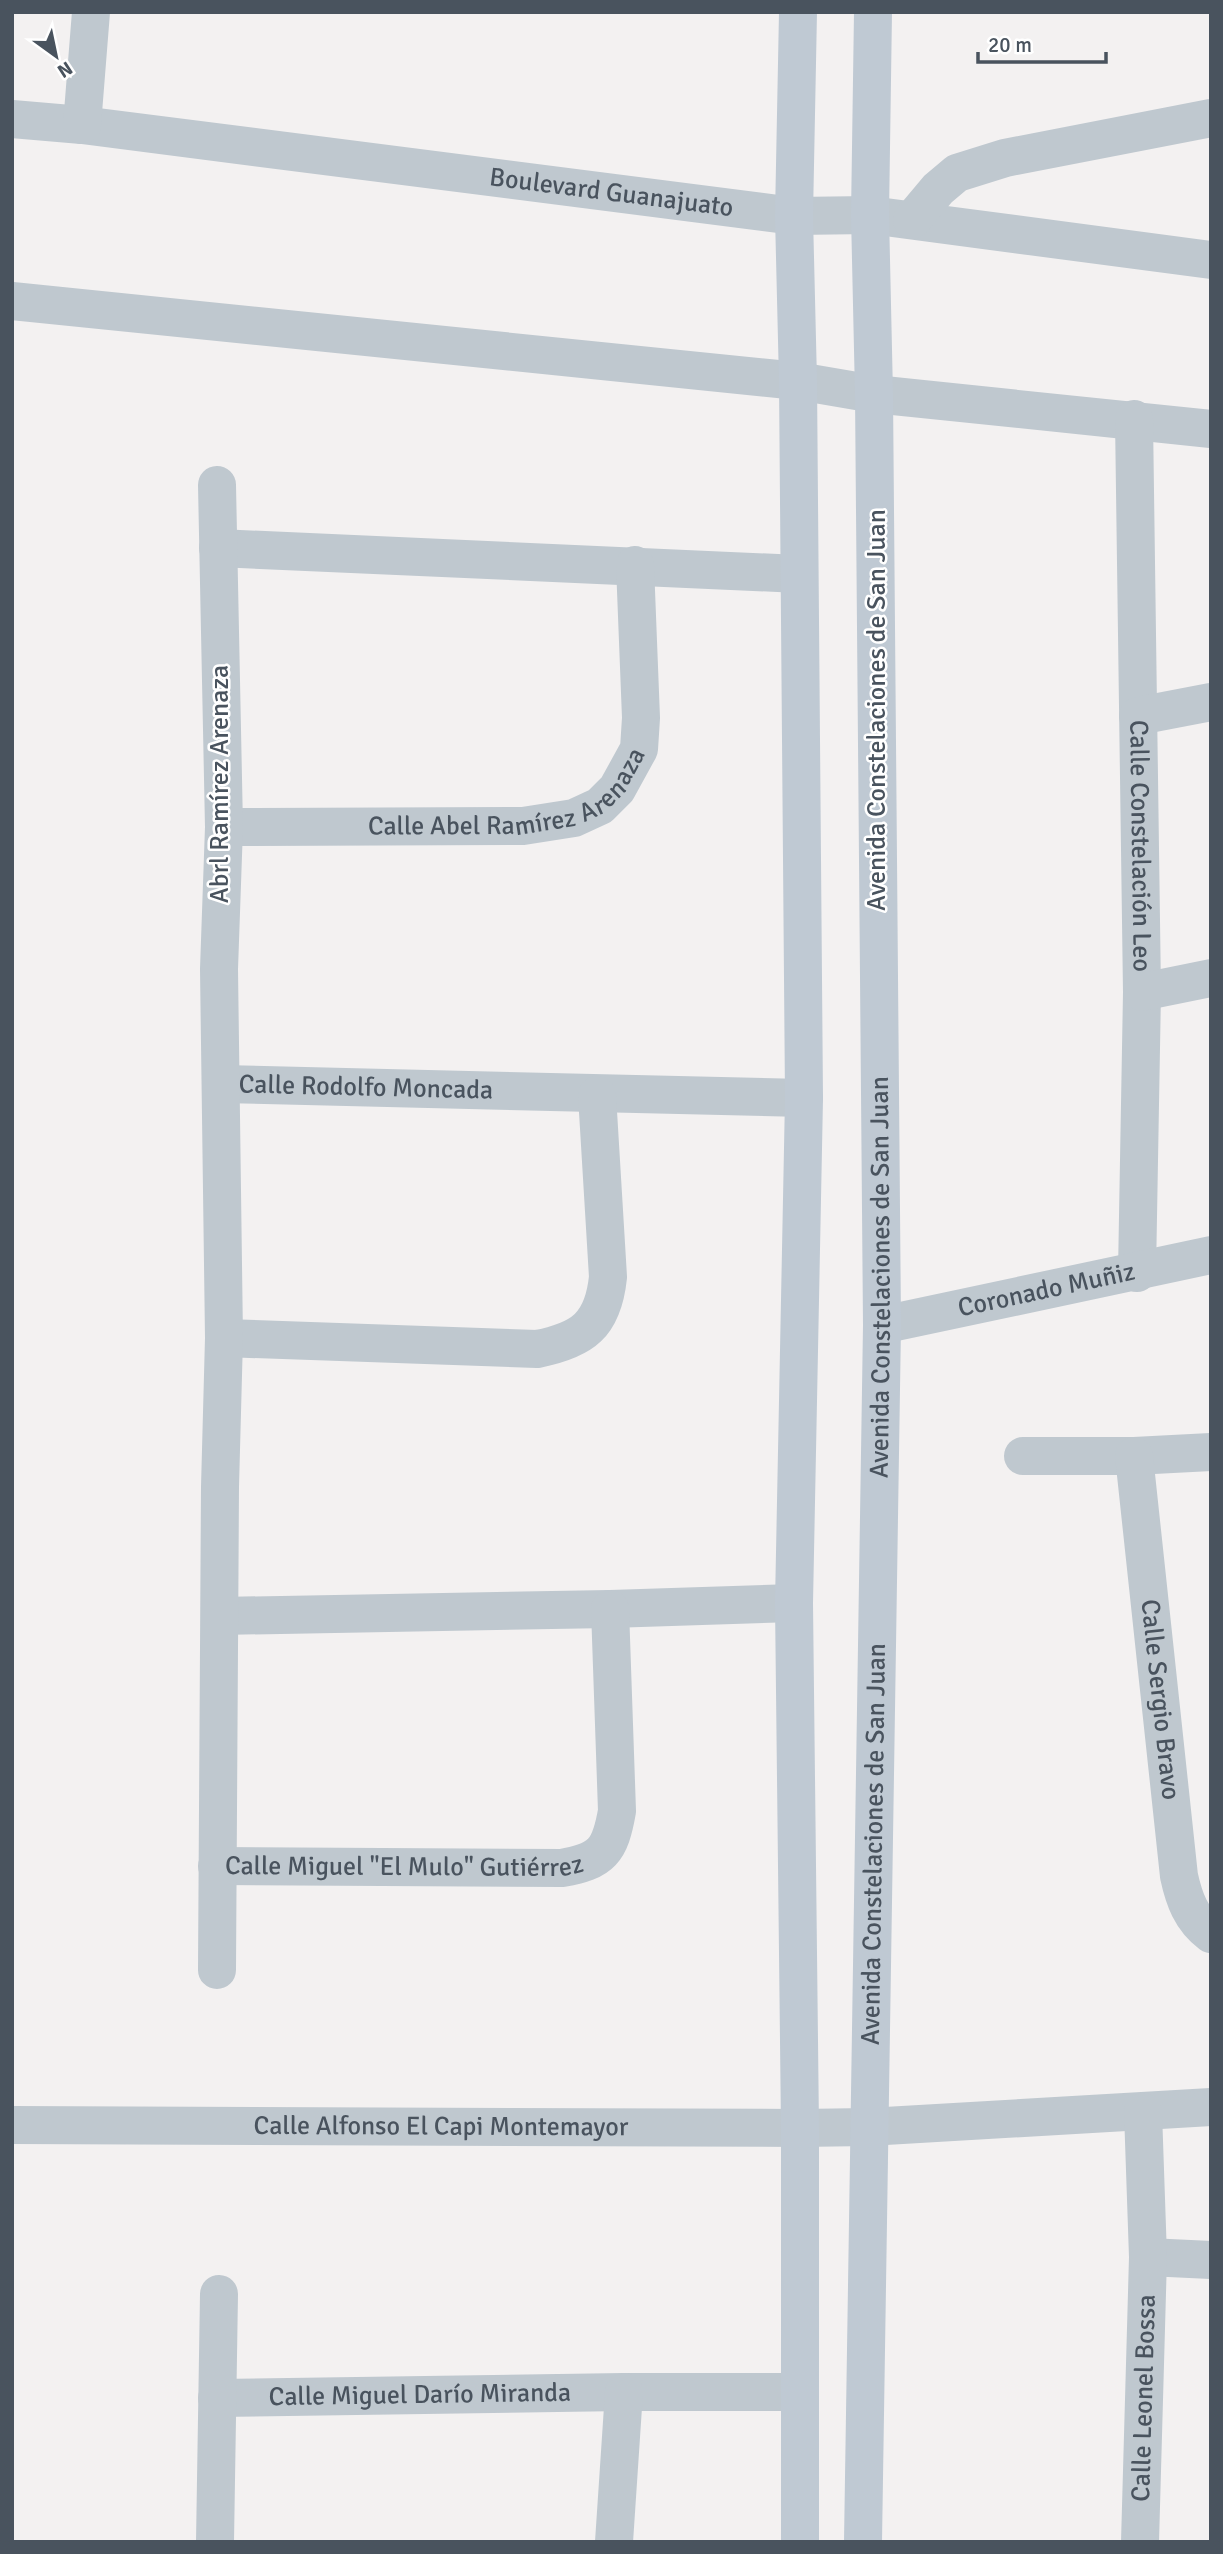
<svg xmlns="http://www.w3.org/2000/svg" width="1223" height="2554" viewBox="0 0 1223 2554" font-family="Signika,sans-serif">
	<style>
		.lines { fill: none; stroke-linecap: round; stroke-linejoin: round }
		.street { stroke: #bfc8cf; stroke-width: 38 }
		.secondary { stroke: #bfc9d3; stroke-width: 38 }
		.labels { text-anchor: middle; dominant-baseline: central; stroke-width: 5; stroke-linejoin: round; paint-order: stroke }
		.street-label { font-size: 26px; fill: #49535e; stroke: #fff }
	</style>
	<rect width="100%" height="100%" fill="#f3f1f1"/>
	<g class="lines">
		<!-- street -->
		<g class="street">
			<path id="s1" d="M12,119L82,125L794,216L870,215L1211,260"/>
			<path d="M82,125L91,12"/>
			<path d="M912,220L938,189L957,173L1005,158L1211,118"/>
			<path d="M12,301L798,381L874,394L1211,429"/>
			<path id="s2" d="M1134,419L1142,992L1137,1273"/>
			<path d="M218,548L799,574"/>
			<path d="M1138,716L1211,702"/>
			<path id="s3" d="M224,827L523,826L574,818L600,806L617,789L639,749L641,718L635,565"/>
			<path d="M1142,992L1211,978"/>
			<path id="s4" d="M221,1084L804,1098"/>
			<path id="s5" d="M882,1325L1211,1255"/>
			<path d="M224,1338L537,1349C583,1340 603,1325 608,1277L597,1095"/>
			<path d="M1023,1456H1134L1211,1452"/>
			<path id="s6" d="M1134,1456L1179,1876C1184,1899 1191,1919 1211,1934"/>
			<path d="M220,1616L610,1609L794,1603"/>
			<path id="s7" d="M217,1866L562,1868C602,1861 610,1851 617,1811L610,1609"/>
			<path d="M217,1970L220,1487L224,1338L219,969L224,827L217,485"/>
			<path id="s8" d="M12,2125L800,2128L868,2127L1211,2107"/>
			<path d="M1148,2257L1211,2260"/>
			<path id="s9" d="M217,2398L624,2392H800"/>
			<path d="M215,2542L219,2294"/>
			<path d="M614,2542L624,2392"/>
			<path id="s10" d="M1140,2542L1148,2257L1143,2112"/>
		</g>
		<!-- secondary -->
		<g class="secondary">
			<path d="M798,12L794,216L798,381L804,1098L794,1603L800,2128V2542"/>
			<path id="s11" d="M863,2542L882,1325L874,394L870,215L873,12"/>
		</g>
	</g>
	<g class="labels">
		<!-- street labels -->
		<g class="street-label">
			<text stroke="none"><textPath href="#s1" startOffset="604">Boulevard Guanajuato</textPath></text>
			<text transform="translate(877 710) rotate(-90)">Avenida Constelaciones de San Juan</text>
			<text stroke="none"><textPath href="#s3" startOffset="296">Calle Abel Ramírez Arenaza</textPath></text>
			<text transform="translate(220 784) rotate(-90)">Abrl Ramírez Arenaza</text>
			<text stroke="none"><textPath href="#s2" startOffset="427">Calle Constelación Leo</textPath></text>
			<text stroke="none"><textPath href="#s4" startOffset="145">Calle Rodolfo Moncada</textPath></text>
			<text stroke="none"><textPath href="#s11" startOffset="1265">Avenida Constelaciones de San Juan</textPath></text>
			<text stroke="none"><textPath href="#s5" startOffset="168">Coronado Muñiz</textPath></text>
			<text stroke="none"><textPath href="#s6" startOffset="245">Calle Sergio Bravo</textPath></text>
			<text stroke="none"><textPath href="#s11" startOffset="698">Avenida Constelaciones de San Juan</textPath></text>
			<text stroke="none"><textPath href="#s7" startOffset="187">Calle Miguel "El Mulo" Gutiérrez</textPath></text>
			<text stroke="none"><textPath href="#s8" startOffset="429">Calle Alfonso El Capi Montemayor</textPath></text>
			<text stroke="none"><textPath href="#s9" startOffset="203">Calle Miguel Darío Miranda</textPath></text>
			<text stroke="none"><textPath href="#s10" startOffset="144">Calle Leonel Bossa</textPath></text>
		</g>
	</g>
	<!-- border -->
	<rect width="1223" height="2554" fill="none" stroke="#49535e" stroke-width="28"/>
	<!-- north arrow -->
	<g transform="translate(56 56) rotate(147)" stroke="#ffffff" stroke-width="5" paint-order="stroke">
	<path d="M0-5L12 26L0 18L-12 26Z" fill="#49535e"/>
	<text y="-10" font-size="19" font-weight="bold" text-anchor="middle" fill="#49535e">N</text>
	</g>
	<!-- scale -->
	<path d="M978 52v10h128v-10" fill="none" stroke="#49535e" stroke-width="3.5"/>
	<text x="988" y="52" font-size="21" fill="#49535e" stroke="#ffffff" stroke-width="5" paint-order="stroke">20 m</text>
</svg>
